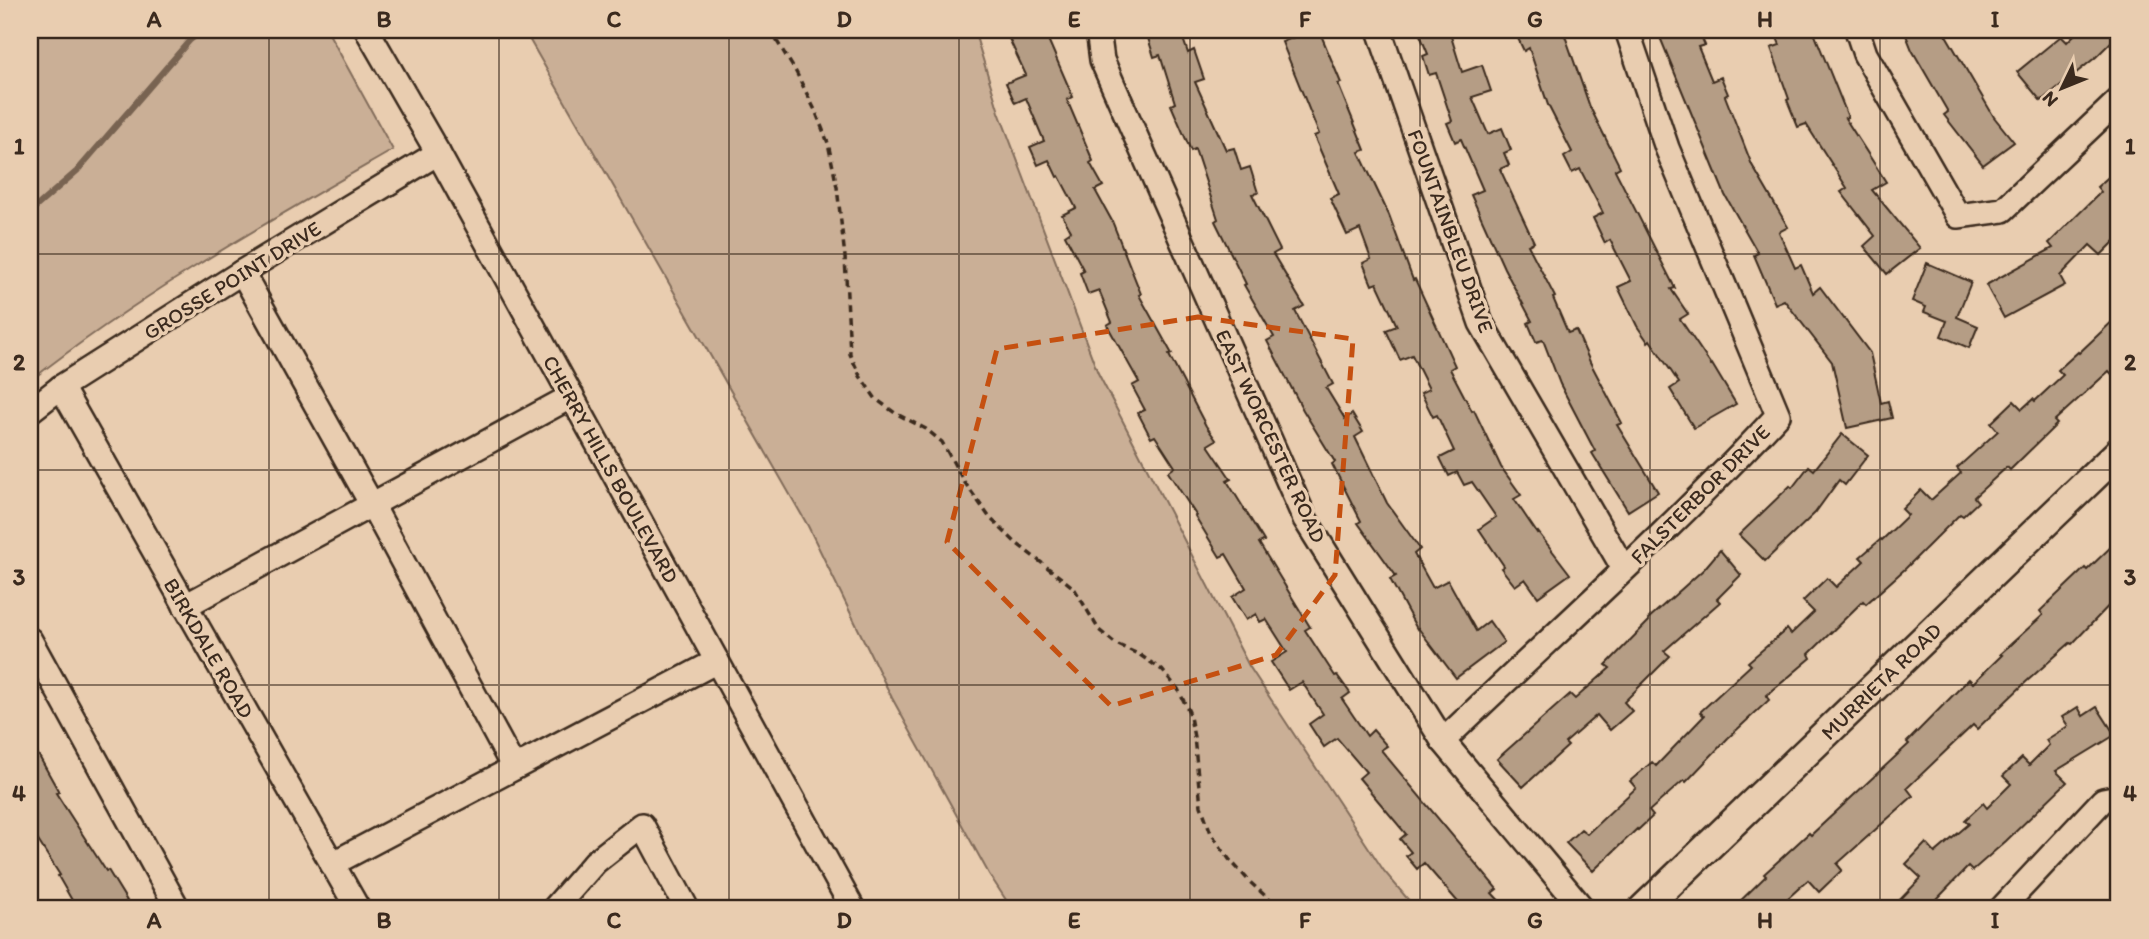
<svg xmlns="http://www.w3.org/2000/svg" width="2149" height="939" viewBox="0 0 2149 939" font-family="Itim,sans-serif">
	<style>
		.green { fill: #caaf96; stroke: #826c5a; stroke-width: 2 }
		.lines { fill: none; stroke-linecap: round; stroke-linejoin: round }
		.stream { stroke: #786351; stroke-width: 6 }
		.building { fill: #b59d85; stroke: #3b2a1e; stroke-width: 2 }
		.minor-casing { stroke: #3b2a1e; stroke-width: 28 }
		.major-casing { stroke: #3b2a1e; stroke-width: 33 }
		.path { stroke: #3b2a1e; stroke-width: 3.5; stroke-dasharray: 7 5; stroke-linecap: butt }
		.minor { stroke: #e9cdb0; stroke-width: 23 }
		.major { stroke: #e9cdb0; stroke-width: 28 }
		.marked { fill: none; stroke: #c55010; stroke-width: 5; stroke-dasharray: 14 9; stroke-linejoin: round }
		.grid { fill: none; stroke: #3b2a1e; stroke-width: 2; stroke-opacity: 0.55 }
		.labels { text-anchor: middle; dominant-baseline: central; stroke-width: 7; stroke-linejoin: round; paint-order: stroke }
		.street-label { font-size: 21px; fill: #3b2a1e; stroke: #e9cdb0 }
		.neatline { fill: none; stroke: #3b2a1e; stroke-width: 2.5 }
		.grid-label { font-size: 23px; text-anchor: middle; font-weight: bold; fill: #3b2a1e }
	</style>
	<rect width="100%" height="100%" fill="#e9cdb0"/>
	<filter id="ink" filterUnits="userSpaceOnUse"><feTurbulence type="fractalNoise" baseFrequency=".0143" numOctaves="2"/><feDisplacementMap in="SourceGraphic" scale="14" xChannelSelector="R" yChannelSelector="G"/><feConvolveMatrix kernelMatrix="1 2 1 2 8 2 1 2 1" color-interpolation-filters="sRGB"/></filter>
	<g filter="url(#ink)">
		<!-- green -->
		<g class="green">
			<path d="M30,30H327L393,150C268,222 143,292 30,381Z"/>
			<path d="M524,30H974L999,112L1098,373L1249,666L1384,871L1416,909H1012L989,874L892,698L808,526Z"/>
		</g>
		<g class="lines">
			<!-- stream -->
			<path class="stream" d="M30,212L77,171L190,40L203,30"/>
		</g>
		<!-- building -->
		<g class="building">
			<path d="M1005,30H1044L1073,97L1067,100L1093,161L1090,163L1103,186L1095,190L1112,221L1141,294L1139,295L1172,354L1169,355L1206,426L1216,440L1208,445L1231,479L1227,481L1264,541L1259,543L1310,627L1305,630L1335,676L1337,675L1350,693L1342,699L1367,736L1373,730L1387,746L1381,750L1497,889L1492,893L1507,909H1464L1424,863L1417,869L1406,856L1411,852L1400,839L1406,834L1359,778L1366,772L1337,738L1324,747L1309,724L1323,714L1302,682L1289,690L1271,662L1287,652L1266,619L1260,622L1256,614L1246,620L1232,597L1246,588L1226,554L1220,557L1195,516L1196,515L1168,472L1175,467L1155,436L1151,438L1138,413L1145,410L1132,386L1139,382L1107,325L1112,322L1099,290L1088,294L1080,273L1084,271L1065,235L1071,231L1062,215L1076,208L1059,176L1057,177L1049,160L1038,165L1030,147L1044,141L1026,98L1015,103L1006,83L1026,75Z"/>
			<path d="M1174,30H1180L1188,53L1194,50L1204,79L1195,82L1226,150L1234,148L1241,170L1250,167L1258,193L1252,194L1280,250L1273,254L1304,306L1295,311L1333,384L1326,388L1345,419L1352,414L1363,432L1355,437L1387,503L1420,549L1414,554L1433,588L1448,580L1476,631L1489,621L1504,642L1456,678L1418,628L1417,629L1390,579L1396,576L1358,523L1361,521L1332,464L1335,462L1303,410L1267,341L1274,337L1244,285L1246,284L1215,221L1218,219L1195,149L1191,151L1171,105L1175,103L1160,55L1154,57L1148,38Z"/>
			<path d="M1312,30H1319L1341,83L1338,84L1365,150L1359,152L1389,215L1413,280L1415,279L1455,366L1450,369L1472,411L1474,410L1501,467L1521,495L1514,499L1537,533L1538,532L1570,574L1538,597L1525,579L1515,586L1501,568L1504,566L1479,529L1496,517L1472,482L1464,485L1457,472L1449,476L1440,458L1454,451L1437,415L1433,417L1421,393L1429,389L1412,355L1400,360L1386,330L1397,326L1377,283L1372,285L1363,263L1371,259L1360,229L1347,235L1330,198L1339,194L1314,136L1319,134L1282,42Z"/>
			<path d="M1418,30H1449L1462,72L1482,65L1491,91L1472,97L1488,134L1502,128L1511,150L1504,153L1509,165L1500,169L1534,242L1528,245L1555,297L1553,298L1568,333L1576,330L1590,362L1622,423L1617,425L1658,492L1628,511L1592,453L1595,451L1560,384L1543,340L1536,342L1528,323L1532,321L1504,268L1471,195L1483,190L1461,139L1455,142L1447,123L1452,121L1436,73L1429,75L1423,56L1428,54Z"/>
			<path d="M1514,30H1563L1590,107L1620,167L1615,170L1675,288L1671,289L1688,314L1680,319L1711,365L1712,364L1736,404L1694,428L1670,389L1679,383L1650,340L1648,342L1637,326L1618,287L1631,281L1610,240L1605,243L1593,218L1603,213L1580,169L1572,173L1564,157L1572,152L1548,105L1529,48L1524,51Z"/>
			<path d="M1657,30H1698L1705,45L1698,47L1712,81L1721,77L1728,94L1725,96L1752,165L1788,227L1779,232L1795,268L1801,265L1813,293L1820,287L1870,353L1881,403L1888,401L1892,418L1847,428L1832,362L1784,300L1775,304L1754,255L1758,253L1725,195Z"/>
			<path d="M1774,30H1813L1848,117L1845,118L1886,182L1872,190L1920,248L1887,274L1864,246L1875,236L1841,192L1847,188L1806,124L1798,127L1787,100L1789,99L1771,48L1780,45Z"/>
			<path d="M1904,30H1943L1994,117L2014,142L1983,165L1944,115L1948,112L1912,50Z"/>
			<path d="M2079,30H2119V34L2096,57L2041,101L2017,72L2061,36L2067,42Z"/>
			<path d="M2119,168V237L2101,255L2090,245L2060,276L2065,285L2004,318L1986,285L2053,248L2049,243L2101,192L2097,187Z"/>
			<path d="M1927,263L1971,282L1957,317L1978,326L1969,348L1941,336L1947,321L1924,312L1926,307L1912,301Z"/>
			<path d="M2119,315V382L2109,371L2054,421L2057,424L2010,470L2007,467L1974,497L1978,502L1963,516L1960,514L1906,568L1866,604L1863,601L1809,654L1811,658L1766,696L1769,700L1728,738L1686,782L1684,780L1649,811L1653,816L1638,830L1637,829L1593,871L1566,843L1581,829L1587,834L1636,788L1630,781L1652,762L1656,766L1704,716L1700,712L1751,665L1748,662L1787,629L1791,634L1814,612L1803,601L1827,578L1836,587L1864,561L1860,557L1881,539L1882,540L1908,515L1902,509L1921,490L1931,500L1961,473L1957,468L1998,431L1991,423L2014,401L2022,409L2033,399L2035,401L2063,375L2058,370L2078,352L2079,353Z"/>
			<path d="M1842,434L1868,455L1845,485L1839,480L1815,513L1765,561L1739,535L1790,486L1792,488L1809,466L1814,470Z"/>
			<path d="M2119,539V595L2072,644L2070,643L2026,682L1977,729L1973,725L1907,788L1913,796L1837,864L1842,870L1819,892L1808,880L1776,909H1732L1766,876L1764,874L1809,833L1811,835L1909,744L1907,742L1969,679L1973,683L2002,655L2000,654L2043,615L2040,611L2085,568L2087,570Z"/>
			<path d="M1720,550L1741,575L1717,599L1720,602L1664,651L1670,656L1624,702L1632,711L1610,730L1597,715L1565,743L1568,746L1523,787L1497,759L1570,694L1575,699L1610,668L1606,665L1649,621L1648,619L1704,569Z"/>
			<path d="M2078,707L2083,716L2097,707L2115,735L2056,771L2067,782L2006,841L1972,871L1968,867L1936,900L1945,909H1891L1921,878L1906,864L1926,843L1935,853L1969,824L1965,820L1983,803L1987,808L2011,784L2003,776L2022,758L2029,765L2049,745L2046,740L2068,726L2062,717Z"/>
			<path d="M30,740L59,792L56,793L106,871L108,870L127,901L113,909H77L58,876L60,875L30,828Z"/>
		</g>
		<g class="lines">
			<!-- minor casing -->
			<g class="minor-casing">
				<g id="minor">
					<path d="M367,30L438,153L853,909"/>
					<path d="M1098,30L1102,60L1305,519L1443,741L1583,909"/>
					<path d="M1379,30L1481,323L1624,569"/>
					<path d="M1857,30L1865,54L1958,216L2003,210L2119,100"/>
					<path d="M242,272L372,505L514,768"/>
					<path d="M61,387L358,909"/>
					<path d="M30,411L61,387L242,272L438,153"/>
					<path d="M185,606L572,396"/>
					<path d="M30,640L178,909"/>
					<path d="M1443,741C1555,633 1672,530 1778,415L1667,148L1627,30"/>
					<path d="M332,864L717,661"/>
					<path d="M554,909L595,862L642,825L687,909"/>
					<path d="M2001,909L2103,800L2119,797"/>
				</g>
			</g>
			<!-- major casing -->
			<g class="major-casing">
				<path id="major" d="M1643,909L2119,452"/>
			</g>
			<!-- path -->
			<path class="path" d="M770,30L796,72L815,110L828,143L837,187L845,257L850,354L860,376L876,399L895,413L926,429L942,442L963,480L990,518L1016,543L1074,588L1099,630L1116,644L1140,655L1162,670L1178,689L1189,712L1194,737L1201,806L1211,833L1229,859L1251,883L1280,909"/>
			<!-- minor -->
			<use href="#minor" class="minor"/>
			<!-- major -->
			<use href="#major" class="major"/>
		</g>
	</g>
	<!-- marked area -->
	<path class="marked" d="M1198,317L1353,339L1335,575L1276,655L1111,706L947,542L997,349Z"/>
	<!-- grid -->
	<path class="grid" d="M269,30V909M499,30V909M729,30V909M959,30V909M1190,30V909M1420,30V909M1650,30V909M1880,30V909M30,254H2119M30,470H2119M30,685H2119"/>
	<g class="labels">
		<!-- street labels -->
		<g class="street-label">
			<text transform="translate(1451 231) rotate(70)">FOUNTAINBLEU DRIVE</text>
			<text transform="translate(232 280) rotate(-32)">GROSSE POINT DRIVE</text>
			<text transform="translate(1271 436) rotate(65)">EAST WORCESTER ROAD</text>
			<text transform="translate(611 469) rotate(61)">CHERRY HILLS BOULEVARD</text>
			<text transform="translate(1700 494) rotate(-45)">FALSTERBOR DRIVE</text>
			<text transform="translate(209 648) rotate(60)">BIRKDALE ROAD</text>
			<text transform="translate(1881 681) rotate(-44)">MURRIETA ROAD</text>
		</g>
	</g>
	<!-- margin -->
	<rect width="2149" height="939" fill="none" stroke="#e9cdb0" stroke-width="77"/>
	<!-- north arrow -->
	<g transform="translate(2062 88) rotate(227)" stroke="#e9cdb0" stroke-width="5" paint-order="stroke">
	<path d="M0-5L12 26L0 18L-12 26Z" fill="#3b2a1e"/>
	<text y="-10" font-size="19" font-weight="bold" text-anchor="middle" fill="#3b2a1e">N</text>
	</g>
	<rect x="38" y="38" width="2072" height="862" class="neatline"/>
	<g class="grid-label">
		<text x="154" y="27">A</text>
		<text x="384" y="27">B</text>
		<text x="614" y="27">C</text>
		<text x="844" y="27">D</text>
		<text x="1074" y="27">E</text>
		<text x="1305" y="27">F</text>
		<text x="1535" y="27">G</text>
		<text x="1765" y="27">H</text>
		<text x="1995" y="27">I</text>
		<text x="19" y="154">1</text>
		<text x="2130" y="154">1</text>
		<text x="19" y="370">2</text>
		<text x="2130" y="370">2</text>
		<text x="19" y="585">3</text>
		<text x="2130" y="585">3</text>
		<text x="19" y="801">4</text>
		<text x="2130" y="801">4</text>
		<text x="154" y="928">A</text>
		<text x="384" y="928">B</text>
		<text x="614" y="928">C</text>
		<text x="844" y="928">D</text>
		<text x="1074" y="928">E</text>
		<text x="1305" y="928">F</text>
		<text x="1535" y="928">G</text>
		<text x="1765" y="928">H</text>
		<text x="1995" y="928">I</text>
	</g>
</svg>
